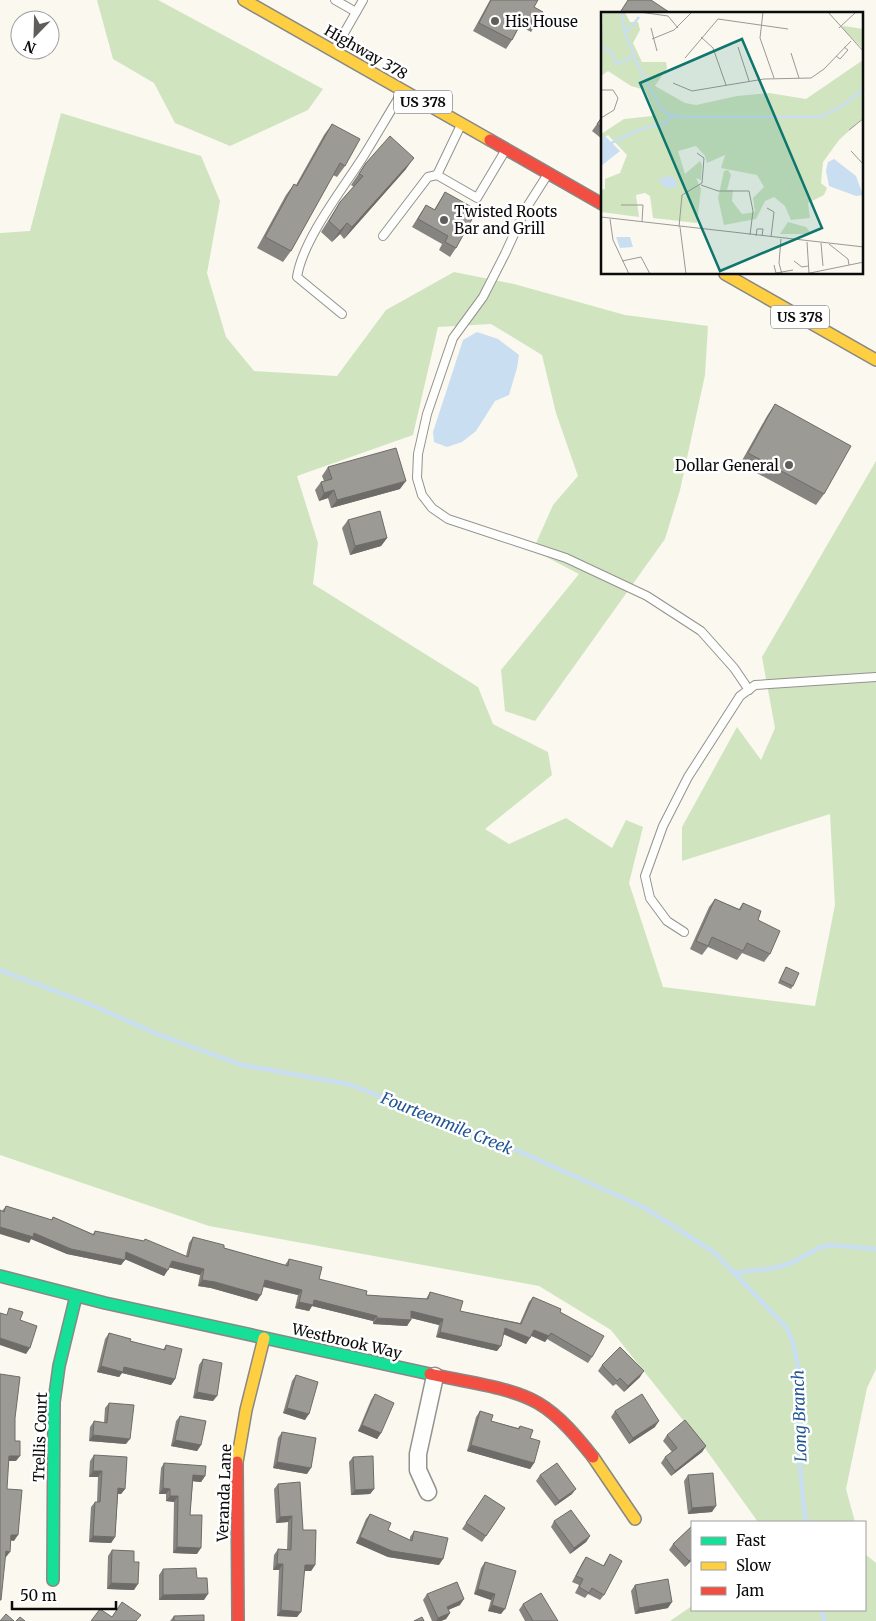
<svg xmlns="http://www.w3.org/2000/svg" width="876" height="1621" viewBox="0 0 876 1621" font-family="Merriweather,serif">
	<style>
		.forest { fill: #d0e4c0 }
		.water { fill: #c9def0 }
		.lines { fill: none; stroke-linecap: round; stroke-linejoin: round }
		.stream { stroke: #c9def0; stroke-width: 4.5 }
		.lane-casing { stroke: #93928e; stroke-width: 10 }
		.street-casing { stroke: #93928e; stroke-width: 19 }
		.fast-casing { stroke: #898884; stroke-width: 14 }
		.slow-casing { stroke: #898884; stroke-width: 14 }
		.jam-casing { stroke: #898884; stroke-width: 14 }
		.lane { stroke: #fefefd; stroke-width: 8 }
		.street { stroke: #fefefd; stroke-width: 16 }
		.fast { stroke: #16e098; stroke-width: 11 }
		.slow { stroke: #ffcf43; stroke-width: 11 }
		.jam { stroke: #f24e42; stroke-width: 11 }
		.wall { fill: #868480 }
		.shaded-wall { fill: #6d6c68 }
		.building { fill: #9c9a95; stroke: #6d6c68 }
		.poi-dot { fill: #5f5e5b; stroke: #fff; stroke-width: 2 }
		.labels { text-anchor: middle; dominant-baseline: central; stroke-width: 5; stroke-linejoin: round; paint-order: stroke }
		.shield { fill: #fff; stroke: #545454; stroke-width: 1 }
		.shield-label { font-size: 14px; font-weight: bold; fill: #0b0b0b }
		.poi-label { font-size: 15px; fill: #0b0b0b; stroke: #fff; text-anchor: start }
		.street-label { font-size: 15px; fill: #0b0b0b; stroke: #fff }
		.water-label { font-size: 16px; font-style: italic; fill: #1f5393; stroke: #fff }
		.inset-river { fill: none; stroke: #c9def0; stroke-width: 2.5 }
		.inset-road { fill: none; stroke: #9a9994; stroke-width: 1 }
		.view { fill: #0f766e; fill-opacity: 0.15; stroke: #0f766e; stroke-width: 2.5 }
		.inset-edge { fill: none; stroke: #0b0b0b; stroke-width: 2.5 }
	</style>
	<rect width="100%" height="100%" fill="#faf8ef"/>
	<!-- forest -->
	<g class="forest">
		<path d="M97,0H158L323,89L308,110L230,146L175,123L154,83L113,59Z"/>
		<path d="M61,113L201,156L220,201L207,273L226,337L254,371L337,376L386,310L454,272L514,284L625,315L708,326L705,375L680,490L665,539L535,721L505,711L501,670L579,574L533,550L553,505L578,476L556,413L542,355L491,324L438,327L413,435L297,476L318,543L313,584L478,687L493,724L548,752L552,775L485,829L509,844L566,818L612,848L626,820L643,827L629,883L663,987L815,1006L835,905L830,814L682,861V827L737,727L761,760L775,728L762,657L876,461V1369L867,1388L846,1489L855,1522H758L702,1444L611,1330L539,1286L209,1226L0,1155V233L30,231Z"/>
		<path d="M865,1554L876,1563V1621H670L692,1606V1610H865Z"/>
	</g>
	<!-- water -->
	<path class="water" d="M477,332L498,339L519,355L517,368L509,395L495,401L476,431L462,442L447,447L434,442L433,432L463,340Z"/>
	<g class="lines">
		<!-- stream -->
		<g class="stream">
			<path d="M0,970L87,1003L157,1034L242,1065L348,1084L501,1143L645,1208L715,1253L787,1328L794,1346L799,1373L798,1440L803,1500L806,1522"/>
			<path d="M733,1273L775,1268L794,1262L818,1248L831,1245L876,1249"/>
			<path d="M822,1610L824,1621"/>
		</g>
		<!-- lane casing -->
		<g class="lane-casing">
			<g id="lane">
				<path d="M335,0L356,12"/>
				<path d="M335,49L363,0"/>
				<path d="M460,127L437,175L477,198L505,151"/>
				<path d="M546,177L525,210L505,254L483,297L453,338L427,414L418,454L417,478L422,495L432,508L448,519L566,558L647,596L701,631L734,668L749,690"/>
				<path d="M383,236L428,177L437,175"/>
				<path d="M342,314L297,277C303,239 342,190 363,157C376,136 388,115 401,94"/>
				<path d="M684,932L667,921L650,898L645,876L663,826L688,777L740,696L755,685L876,677"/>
			</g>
		</g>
		<!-- street casing -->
		<g class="street-casing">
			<path id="street" d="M428,1492L418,1470V1454L435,1376"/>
		</g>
		<!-- fast casing -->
		<g class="fast-casing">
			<g id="fast">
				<path d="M0,1276L105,1303L430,1374"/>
				<path d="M53,1580L54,1402L59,1366L76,1296"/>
			</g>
		</g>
		<!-- slow casing -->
		<g class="slow-casing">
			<g id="slow">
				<path d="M244,0L490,140"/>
				<path d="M725,274L876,360"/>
				<path d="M593,1457L635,1519"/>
				<path d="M237,1462L246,1410L264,1338"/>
			</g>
		</g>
		<!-- jam casing -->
		<g class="jam-casing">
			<g id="jam">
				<path d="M490,140L602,204"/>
				<path d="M430,1374C461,1381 511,1387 538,1403C560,1416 577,1437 593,1457"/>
				<path d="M237,1462L238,1621"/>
			</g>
		</g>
		<!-- lane -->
		<use href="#lane" class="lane"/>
		<!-- street -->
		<use href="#street" class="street"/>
		<!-- fast -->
		<use href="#fast" class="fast"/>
		<!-- slow -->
		<use href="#slow" class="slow"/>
		<!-- jam -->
		<use href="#jam" class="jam"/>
	</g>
	<!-- wall -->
	<g class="wall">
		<path d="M490,0H537L534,7L537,23L531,32L520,26L512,40L506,49L473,31Z"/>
		<path d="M602,117V139L592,131Z"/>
		<path d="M332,124L345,166L337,177L333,175L291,251L283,262L257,248L286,195L294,184L296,185L324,135Z"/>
		<path d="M366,163L406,169L344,239L340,234L332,242L321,232L340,202L354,187L351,185Z"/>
		<path d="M445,192L456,248L450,257L439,250L442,244L412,227L420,214L426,205L434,210Z"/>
		<path d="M775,404L824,494L816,505L740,464L767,416Z"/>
		<path d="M328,467L400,489L331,508L328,498L319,501L315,490L321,482L324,481L322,476Z"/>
		<path d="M348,520L387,538L381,546L350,555L342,528Z"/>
		<path d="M715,899L739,909L743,903L758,920L770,954L764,962L742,953L737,960L708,947L702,955L690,949L709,907Z"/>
		<path d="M786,967L793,986L791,989L778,983Z"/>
		<path d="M6,1206L51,1220L53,1217L93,1234L95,1231L186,1256L189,1243L193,1237L224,1248L285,1265L289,1259L319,1279L366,1295L426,1299L430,1292L460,1311L520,1323L529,1302L533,1297L560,1312L592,1357L588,1363L547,1339L545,1342L531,1336L526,1344L503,1334L497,1351L436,1337L439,1325L411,1318L407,1326L373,1324V1321L312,1306L309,1311L295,1308L298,1295L263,1287L257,1301L211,1288L198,1286L200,1275L169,1267L164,1276L125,1259L121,1265L67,1254L31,1239L29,1243L2,1211Z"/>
		<path d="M109,1333L130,1341L163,1350L166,1345L175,1379L171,1385L122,1373L119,1377L97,1372L105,1339Z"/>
		<path d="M203,1359L213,1401L193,1398L199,1365Z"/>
		<path d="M602,1365L640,1377L624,1392L616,1384L613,1386L598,1371Z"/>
		<path d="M296,1375L305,1420L283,1413L292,1381Z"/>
		<path d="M375,1394L381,1433L377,1439L358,1431L371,1400Z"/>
		<path d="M109,1403L126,1444L89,1441L90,1427L94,1421L104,1423L105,1408Z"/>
		<path d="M480,1411L491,1421L518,1428L520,1426L530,1438L534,1463L530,1469L467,1451L476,1417Z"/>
		<path d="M615,1411L655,1427L629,1444L611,1417Z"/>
		<path d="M180,1416L201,1445L197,1451L171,1446L176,1421Z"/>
		<path d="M282,1432L307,1474L273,1468L278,1438Z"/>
		<path d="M667,1435L706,1446L702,1452L671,1476L661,1463L665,1457L672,1452L663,1441Z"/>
		<path d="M94,1455L125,1489L121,1494H118L115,1537L111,1543L89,1542L91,1507L95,1502H97L98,1477H89L90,1461Z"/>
		<path d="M353,1457L374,1489L370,1494L351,1495L349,1462Z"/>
		<path d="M164,1463L205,1476L201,1482L193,1481L190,1515L197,1554L173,1553L174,1502L166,1501V1494H159L161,1468Z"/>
		<path d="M540,1475L572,1494L555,1506L536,1481Z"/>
		<path d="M688,1475L712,1512L688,1514L684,1481Z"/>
		<path d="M278,1484L303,1530L315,1565L311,1571H304L297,1617L277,1616L279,1570H273L274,1555L278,1549L287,1550L288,1522L276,1523L274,1489Z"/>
		<path d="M485,1495L505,1508L482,1542L462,1529Z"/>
		<path d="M370,1514L388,1530L410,1540V1537L414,1531L439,1565L388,1557L356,1543L366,1519Z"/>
		<path d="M554,1521L590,1536L586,1542L570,1554L551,1527Z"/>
		<path d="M692,1526V1560L685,1567L669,1550L673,1544Z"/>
		<path d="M112,1550L134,1562V1590L107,1589L108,1556Z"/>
		<path d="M610,1554L604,1595L600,1600L588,1594L585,1598L575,1593L579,1585L572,1582L582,1563L586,1557L603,1566Z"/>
		<path d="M485,1562L501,1614L488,1611L491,1600L474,1594L481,1568Z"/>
		<path d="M163,1569L197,1578L204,1600H159V1575Z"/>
		<path d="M635,1585L668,1608L635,1614L631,1591Z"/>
		<path d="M427,1594L460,1605L448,1610L450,1613L446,1619L441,1621H432L423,1600Z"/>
		<path d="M523,1604L558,1621H525L519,1610Z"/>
		<path d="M174,1616L204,1621H170Z"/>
	</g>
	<!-- shaded-wall -->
	<g class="shaded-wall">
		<path d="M414,158L406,169L344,239L352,227Z"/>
		<path d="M347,223L340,234L332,242L340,231Z"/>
		<path d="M406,481L400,489L331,508L337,500Z"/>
		<path d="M334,490L328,498L319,501L324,493Z"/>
		<path d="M387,538L381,546L350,555L355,546Z"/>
		<path d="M0,1227L34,1233L125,1260L121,1265L67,1254L31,1239L29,1243L0,1234Z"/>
		<path d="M126,1252L168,1270L164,1276L122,1258Z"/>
		<path d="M172,1261L204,1269L200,1275L168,1267Z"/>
		<path d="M202,1280L215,1282L261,1295L257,1301L211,1288L198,1286Z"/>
		<path d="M265,1280L302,1290L298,1295L261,1286Z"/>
		<path d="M314,1300L377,1316L373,1321L312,1306L309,1311L295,1308L299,1302Z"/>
		<path d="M411,1311L443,1319L439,1325L407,1317Z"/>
		<path d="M377,1318L411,1320L407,1326L373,1324Z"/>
		<path d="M505,1328L530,1338L526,1344L501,1333Z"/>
		<path d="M534,1330L549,1336L545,1342L530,1335Z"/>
		<path d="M440,1332L501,1346L497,1351L436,1337Z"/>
		<path d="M0,1338L30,1348L26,1354L0,1345Z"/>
		<path d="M101,1366L124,1367L175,1379L171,1385L122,1373L119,1377L97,1372Z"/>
		<path d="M644,1371L640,1377L624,1392L628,1386Z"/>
		<path d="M197,1392L217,1396L213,1401L193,1398Z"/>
		<path d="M287,1408L309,1414L305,1420L283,1413Z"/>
		<path d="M659,1421L655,1427L629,1444L633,1438Z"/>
		<path d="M362,1425L381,1433L377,1439L358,1431Z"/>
		<path d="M93,1435L130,1439L126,1444L89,1441Z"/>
		<path d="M175,1440L201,1445L197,1451L171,1446Z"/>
		<path d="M471,1445L534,1463L530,1469L467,1451Z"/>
		<path d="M706,1446L702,1452L671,1476L675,1471Z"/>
		<path d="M9,1456H20L16,1461H5Z"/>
		<path d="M277,1462L311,1468L307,1474L273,1468Z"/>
		<path d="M93,1471H102L98,1477H89Z"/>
		<path d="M193,1475L205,1476L201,1482L189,1481Z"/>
		<path d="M118,1488L125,1489L121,1494H114Z"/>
		<path d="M163,1488L170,1489L166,1494H159Z"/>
		<path d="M374,1489L370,1494L351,1495L355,1490Z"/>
		<path d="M576,1489L572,1494L555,1506L559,1501Z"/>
		<path d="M170,1496H178L174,1502L166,1501Z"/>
		<path d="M716,1506L712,1512L688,1514L692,1508Z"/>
		<path d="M292,1516L288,1522L276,1523L280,1517Z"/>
		<path d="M11,1535H18L14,1541L7,1540Z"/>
		<path d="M93,1536L115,1537L111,1543L89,1542Z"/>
		<path d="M590,1536L586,1542L570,1554L574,1548Z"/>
		<path d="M360,1537L443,1559L439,1565L388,1557L356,1543Z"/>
		<path d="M177,1547L201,1548L197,1554L173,1553Z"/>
		<path d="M6,1551L10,1552L6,1557H2Z"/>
		<path d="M692,1558V1560L685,1567L689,1561Z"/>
		<path d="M277,1564H283L279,1570H273Z"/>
		<path d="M305,1565H315L311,1571H301Z"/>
		<path d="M111,1583L138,1584L134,1590L107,1589Z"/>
		<path d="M478,1589L495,1594L491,1600L474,1594Z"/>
		<path d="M208,1594L204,1600H159L163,1595Z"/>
		<path d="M464,1599L460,1605L443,1612L447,1607Z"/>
		<path d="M672,1602L668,1608L635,1614L639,1608Z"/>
		<path d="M492,1605L505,1609L501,1614L488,1611Z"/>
		<path d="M281,1610L301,1612L297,1617L277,1616Z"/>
		<path d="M450,1613L446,1619L441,1621H436L438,1618Z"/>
	</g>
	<!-- building -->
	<g class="building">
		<path d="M491,0H538L534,7L543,12L537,23L524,17L512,40L479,23Z"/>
		<path d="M628,0H651L672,14H619Z"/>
		<path d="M602,117V128L597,124Z"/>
		<path d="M332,124L360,139L345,166L340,163L291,251L265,237L294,184L297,186Z"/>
		<path d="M390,136L414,158L352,227L347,223L340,231L329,221L340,202L363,176L359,174L366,163Z"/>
		<path d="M445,192L477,210L456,248L445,242L448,236L418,219L426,205L435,210Z"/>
		<path d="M775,404L851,446L824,494L748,453Z"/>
		<path d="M396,448L406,481L337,500L334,490L324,493L321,482L332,479L328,467Z"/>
		<path d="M380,511L387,538L355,546L348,520Z"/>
		<path d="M715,899L740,910L743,903L761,911L758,920L780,931L770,954L747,943L743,951L712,937L708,946L696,941Z"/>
		<path d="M786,967L799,973L793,986L780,980Z"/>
		<path d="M6,1206L52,1220L53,1217L94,1235L95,1231L144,1241L145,1239L188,1257L193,1237L224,1245V1248L288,1266L289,1259L322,1267L319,1279L367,1291L366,1295L428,1299L430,1292L463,1301L460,1311L521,1324L533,1297L561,1309L560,1312L604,1336L592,1357L551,1333L549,1336L534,1330L530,1338L505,1328L501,1346L440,1332L443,1319L411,1311V1320L377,1318V1316L314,1300L313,1305L299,1302L302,1290L265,1280L261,1295L215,1282L202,1280L204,1269L172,1261L168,1270L126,1252L125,1260L71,1249L34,1233L33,1237L0,1227V1210L4,1212Z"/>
		<path d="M9,1308L23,1312L20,1320L37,1326L30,1348L0,1338V1313L7,1315Z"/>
		<path d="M109,1333L131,1339L130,1341L165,1350L166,1345L182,1349L175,1379L124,1367L123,1372L101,1366Z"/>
		<path d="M620,1347L644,1371L628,1386L620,1378L617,1381L602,1365Z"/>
		<path d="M203,1359L222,1363L217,1396L197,1392Z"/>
		<path d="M0,1374L20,1377L15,1418V1441H20V1456H9L7,1489L22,1490L18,1535H11L10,1552L6,1551L1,1600H0Z"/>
		<path d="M296,1375L318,1382L309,1414L287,1408Z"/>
		<path d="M375,1394L394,1403L381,1433L362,1425Z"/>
		<path d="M642,1394L659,1421L633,1438L615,1411Z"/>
		<path d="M109,1403L134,1405L130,1439L93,1435L94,1421L107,1423Z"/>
		<path d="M480,1411L493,1415L491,1421L519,1429L520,1426L533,1430L530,1438L540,1441L534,1463L471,1445Z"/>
		<path d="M180,1416L206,1421L201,1445L175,1440Z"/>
		<path d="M685,1420L706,1446L675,1471L665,1457L677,1448L667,1435Z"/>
		<path d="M282,1432L316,1438L311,1468L277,1462Z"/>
		<path d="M94,1455L127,1457L125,1489L118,1488L115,1537L93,1536L95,1502H100L102,1471H93Z"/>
		<path d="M373,1456L374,1489L355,1490L353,1457Z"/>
		<path d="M164,1463L206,1466L205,1476L193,1475L190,1515H202L201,1548L177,1547L178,1496H170V1489L163,1488Z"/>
		<path d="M557,1463L576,1489L559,1501L540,1475Z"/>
		<path d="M713,1473L716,1506L692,1508L688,1475Z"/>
		<path d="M300,1482L303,1530H316L315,1565H305L301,1612L281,1610L283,1564H277L278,1549L291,1550L292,1516L280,1517L278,1484Z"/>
		<path d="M485,1495L505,1508L486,1536L466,1523Z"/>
		<path d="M571,1510L590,1536L574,1548L554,1521Z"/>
		<path d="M370,1514L391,1523L388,1530L412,1541L414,1531L448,1538L443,1559L392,1551L360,1537Z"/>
		<path d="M692,1526V1558L689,1561L673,1544Z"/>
		<path d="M112,1550L134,1551V1562H139L138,1584L111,1583Z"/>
		<path d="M610,1554L622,1561L604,1595L592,1588L589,1593L579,1587L583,1579L576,1576L586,1557L604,1566Z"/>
		<path d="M485,1562L516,1571L505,1609L492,1605L495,1594L478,1589Z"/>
		<path d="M196,1568L197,1578H207L208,1594L163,1595V1569Z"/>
		<path d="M668,1579L672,1602L639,1608L635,1585Z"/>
		<path d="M457,1582L464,1599L447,1607L450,1613L438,1618L427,1594Z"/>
		<path d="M541,1593L558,1621H533L523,1604Z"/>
		<path d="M122,1602L141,1615L136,1621H91L100,1609L112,1617Z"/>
		<path d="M6,1614L14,1621H0Z"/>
		<path d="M204,1615V1621H174V1616Z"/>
		<path d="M20,1617L25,1621H16Z"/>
		<path d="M422,1617L424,1621H414Z"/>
	</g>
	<!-- markers -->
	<g class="poi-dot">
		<circle cx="495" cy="21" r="5"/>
		<circle cx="444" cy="220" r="5"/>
		<circle cx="789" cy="465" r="5"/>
	</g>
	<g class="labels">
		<!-- shield labels -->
		<g class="shield">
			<rect x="394" y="90.5" width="58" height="23" rx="4"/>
			<rect x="771" y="305.5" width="58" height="23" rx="4"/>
		</g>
		<g class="shield-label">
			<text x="423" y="102">US 378</text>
			<text x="800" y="317">US 378</text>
		</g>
		<!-- poi labels -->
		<g class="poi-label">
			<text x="505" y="21">His House</text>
			<text x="454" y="211">Twisted Roots<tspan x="454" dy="17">Bar and Grill</tspan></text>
			<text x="779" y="465" text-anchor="end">Dollar General</text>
		</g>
		<!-- street labels -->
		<g class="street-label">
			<text transform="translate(366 52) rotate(30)">Highway 378</text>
			<text transform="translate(347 1341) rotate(13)">Westbrook Way</text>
			<text transform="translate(40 1437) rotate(-88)">Trellis Court</text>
			<text transform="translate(224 1493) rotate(-88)">Veranda Lane</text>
		</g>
		<!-- water labels -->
		<g class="water-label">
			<text transform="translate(447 1123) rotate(22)">Fourteenmile Creek</text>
			<text transform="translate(799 1416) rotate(-92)">Long Branch</text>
		</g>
	</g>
	<!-- overview -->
	<g transform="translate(601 12)">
		<rect width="262" height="262" fill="#faf8ef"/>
		<path d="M2,0H24L29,10H37L39,18L32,31L41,50H65L66,56L54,74L84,91L95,93L136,84L168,81L205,87L262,48V106L238,128L222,150L220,171L226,176L223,183L207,191L209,206L190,208L184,194L173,185L164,189L155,207L123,213L117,186L123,159L127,158L130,163L126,178H132L131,189L141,202L154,200L152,186L163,175L156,163L120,156L124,143L106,151L104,144L95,134L77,139L84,162L99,149L101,153L100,168L95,166L100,177L96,211L52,206L49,184L44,181L35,183L38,205L0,200V178L4,177V167L19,161L26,143L7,123L0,128V122L23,107L51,104L52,97L44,78L30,74L7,59L0,64ZM243,14L262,17V37L240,15ZM187,210L205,215L211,222H179Z" fill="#d0e4c0"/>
		<path d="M4,124L19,139L0,154V128ZM233,147L255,164L262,183L255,184L228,174L225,159L227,150ZM70,164L76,170V175L65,176L57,167ZM15,225H29L32,235L19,236Z" fill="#c9def0"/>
		<path class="inset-river" d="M21,0L24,21L40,60L62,99L76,105H220L244,92L263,77M26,20L38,5M0,34L10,40L16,52L32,45M10,131L40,117L63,112L72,104"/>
		<path class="inset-road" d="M38,0L67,4L77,16M162,0L159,26L173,66M227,0L263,40M50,16L56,39M238,16L255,0M100,25L112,36L125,73M51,27L73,18L91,0M137,35L148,69M190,41L198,66M235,44L239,47L247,38L243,35M84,46L117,7L187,17M72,71L91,79L163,67L210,66L223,57L250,29M0,78H12L17,86L13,98L0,106M248,118L263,106M250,139L263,153M100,173L117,179H148L152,199L149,223M20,193H42L41,210M166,196L173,200L170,225M0,205L263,235M9,207L12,228L28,262M78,215L81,183L101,171L103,146L96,141M79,215L85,262M155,224L156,217H162L161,224M180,227L178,251L181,262M206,230L208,261M220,231L222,254M228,232L247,247L248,253M21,249L40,245L49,262M193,249L201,255L207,254M173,253L175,261L192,258M204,262L263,250"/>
		<path class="view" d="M141,27L221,216L119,259L39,71Z"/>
		<rect width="262" height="262" class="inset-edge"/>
	</g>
	<!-- legend -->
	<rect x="691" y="1521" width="175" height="90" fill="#ffffff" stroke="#9d9d9d"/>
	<rect x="701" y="1537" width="25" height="8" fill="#16e098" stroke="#9d9d9d"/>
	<text x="736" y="1546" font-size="15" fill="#0b0b0b">Fast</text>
	<rect x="701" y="1562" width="25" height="8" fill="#ffcf43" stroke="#9d9d9d"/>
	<text x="736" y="1571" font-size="15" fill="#0b0b0b">Slow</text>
	<rect x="701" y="1587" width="25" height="8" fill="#f24e42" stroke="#9d9d9d"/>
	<text x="736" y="1596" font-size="15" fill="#0b0b0b">Jam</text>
	<!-- north arrow -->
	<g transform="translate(35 35) rotate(203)"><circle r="24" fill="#ffffff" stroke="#9d9d9d"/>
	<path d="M0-4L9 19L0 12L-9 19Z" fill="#5f5e5b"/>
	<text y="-8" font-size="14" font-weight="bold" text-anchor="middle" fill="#0b0b0b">N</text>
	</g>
	<!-- scale -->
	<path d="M12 1601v8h104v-8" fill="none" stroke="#0b0b0b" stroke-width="2.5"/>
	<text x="20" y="1601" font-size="15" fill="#0b0b0b" stroke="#ffffff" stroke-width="4" paint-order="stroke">50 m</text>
</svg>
